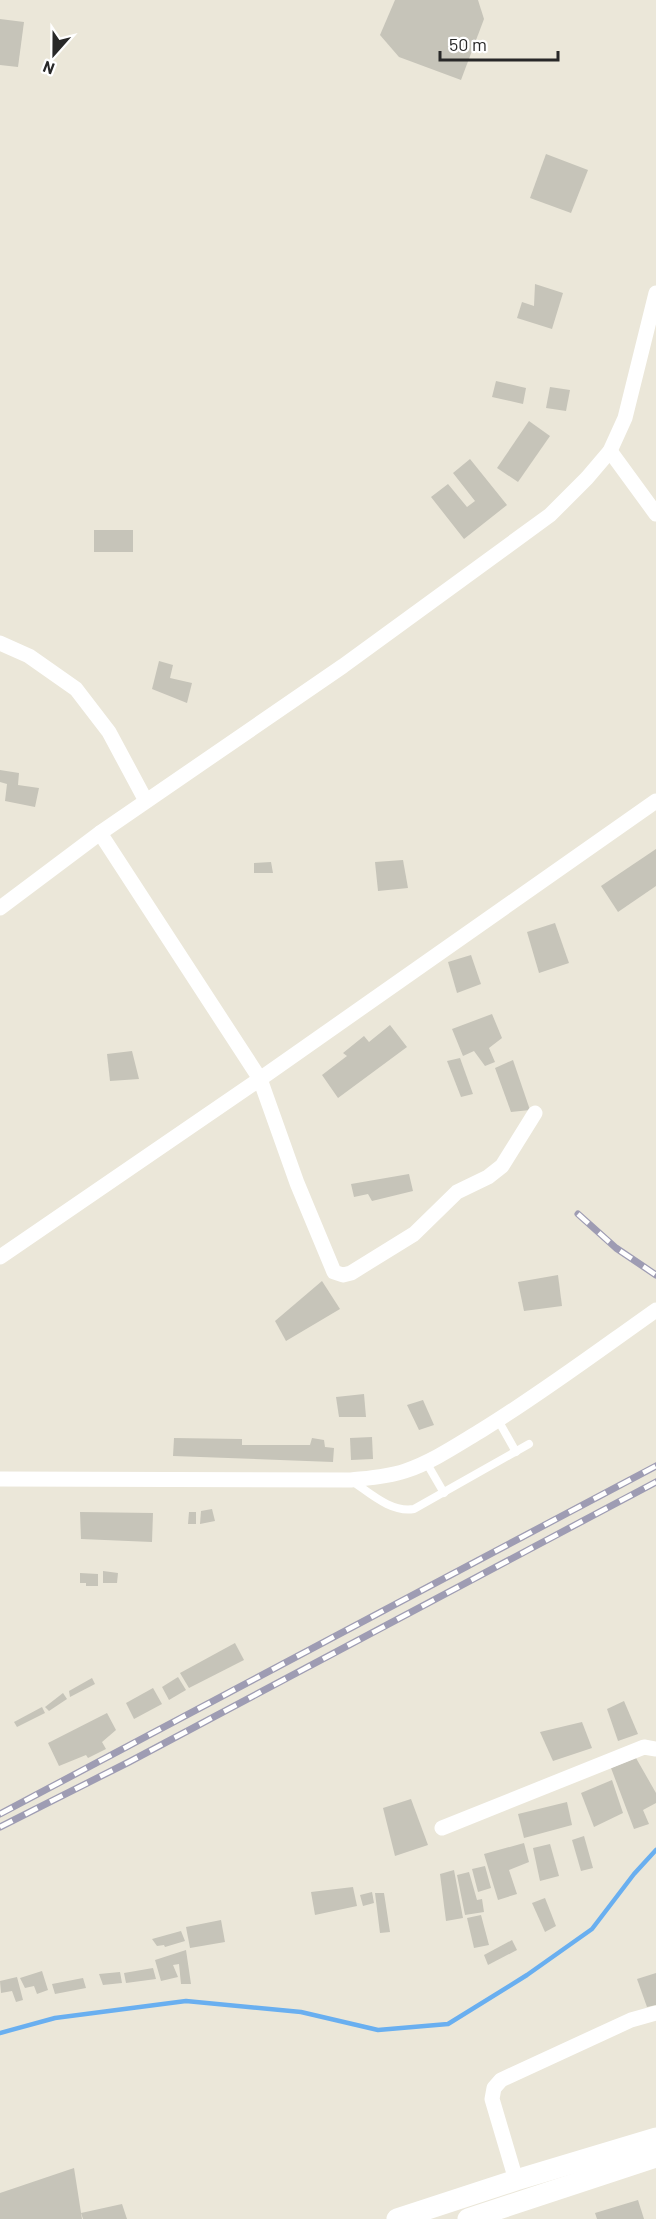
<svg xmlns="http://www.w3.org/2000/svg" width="656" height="2219" viewBox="0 0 656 2219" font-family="Barlow,sans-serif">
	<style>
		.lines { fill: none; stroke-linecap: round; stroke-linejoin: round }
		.stream { stroke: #69aff0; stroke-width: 4.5 }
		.building { fill: #c6c4b9 }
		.lane { stroke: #fff; stroke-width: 8 }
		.street { stroke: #fff; stroke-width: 15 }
		.secondary { stroke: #fff; stroke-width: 21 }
		.rail-casing { stroke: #9e9cb3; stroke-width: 7 }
		.rail { stroke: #fff; stroke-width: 4.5; stroke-dasharray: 14; stroke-linecap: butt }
	</style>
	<rect width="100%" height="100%" fill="#ebe7d9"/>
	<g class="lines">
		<!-- stream -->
		<path class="stream" d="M0,2033L55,2018L186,2001L301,2012L378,2030L448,2024L527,1975L592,1929L634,1874L656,1850"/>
	</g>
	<!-- building -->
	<g class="building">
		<path d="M395,0H478L484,19L461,80L399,57L380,35Z"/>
		<path d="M0,19L24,22L18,67L0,65Z"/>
		<path d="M546,154L588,170L571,213L530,198Z"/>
		<path d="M535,284L563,293L552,329L517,318L522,302L534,306Z"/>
		<path d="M496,381L526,388L523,404L492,397Z"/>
		<path d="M550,387L570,390L566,411L546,408Z"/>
		<path d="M529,421L550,436L518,482L497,468Z"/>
		<path d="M470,459L507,505L464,539L431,497L448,484L467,507L475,501L453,473Z"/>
		<rect x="94" y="530" width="39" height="22"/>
		<path d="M159,661L173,665L170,678L192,683L187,703L152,689Z"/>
		<path d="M0,770L19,773L18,785L39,788L35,807L5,801L7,784L0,782Z"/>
		<path d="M656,849V886L618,912L601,886Z"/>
		<path d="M403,860L408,888L378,891L375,862Z"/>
		<path d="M271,862L273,873H254V863Z"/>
		<path d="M555,923L569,963L539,973L527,932Z"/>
		<path d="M471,955L481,984L457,993L448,962Z"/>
		<path d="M492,1014L502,1038L489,1048L495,1062L485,1066L474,1051L463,1056L452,1029Z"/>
		<path d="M390,1025L407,1047L338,1098L322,1075L347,1056L343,1053L364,1036L369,1042Z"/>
		<path d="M132,1051L139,1079L110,1081L107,1054Z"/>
		<path d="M460,1058L473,1094L461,1097L447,1061Z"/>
		<path d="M513,1060L530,1110L511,1112L495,1068Z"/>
		<path d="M409,1174L413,1191L372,1201L368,1194L354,1197L351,1184Z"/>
		<path d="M558,1275L562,1306L524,1311L518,1282Z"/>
		<path d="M322,1281L340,1309L286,1341L275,1321Z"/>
		<path d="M364,1394L366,1417H339L336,1397Z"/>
		<path d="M423,1400L434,1425L419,1430L407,1405Z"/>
		<path d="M372,1437L373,1459L351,1460L350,1438Z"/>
		<path d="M174,1438L242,1439V1445H310L312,1438L324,1440L325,1447L334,1448L333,1462L173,1456Z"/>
		<path d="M212,1509L215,1521L200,1524L201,1511Z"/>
		<path d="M80,1512L153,1513L152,1542L81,1539Z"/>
		<path d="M189,1512H196V1524H188Z"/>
		<path d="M103,1571L118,1573L117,1583H103Z"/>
		<path d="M80,1573L98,1574V1586H86V1583H80Z"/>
		<path d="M235,1643L244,1660L189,1688L180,1673Z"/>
		<path d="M178,1677L186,1690L169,1700L162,1687Z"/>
		<path d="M92,1678L95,1684L70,1697L69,1691Z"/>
		<path d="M153,1688L162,1704L134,1719L126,1703Z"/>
		<path d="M63,1693L67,1699L49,1711L45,1707Z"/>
		<path d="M624,1701L638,1734L618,1741L607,1709Z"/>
		<path d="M42,1707L45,1713L17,1727L14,1722Z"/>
		<path d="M107,1713L116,1730L102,1742L106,1749L88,1758L86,1755L59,1766L48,1743Z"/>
		<path d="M582,1722L592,1748L553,1761L540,1732Z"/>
		<path d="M636,1758L656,1793V1803L643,1810L649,1824L634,1829L611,1768Z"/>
		<path d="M612,1780L623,1813L594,1827L581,1793Z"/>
		<path d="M411,1799L428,1845L395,1856L383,1808Z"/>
		<path d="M567,1802L572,1825L524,1838L518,1814Z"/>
		<path d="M584,1836L593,1868L581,1871L572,1840Z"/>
		<path d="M524,1843L529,1862L509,1870L517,1894L498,1900L484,1854Z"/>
		<path d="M550,1844L559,1876L540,1881L533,1848Z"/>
		<path d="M485,1866L491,1888L478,1892L472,1869Z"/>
		<path d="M454,1870L463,1918L446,1921L440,1874Z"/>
		<path d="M469,1872L477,1900L482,1899L484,1912L465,1915L457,1875Z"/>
		<path d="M353,1887L357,1906L315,1915L311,1892Z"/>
		<path d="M372,1892L374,1903L363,1906L360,1895Z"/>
		<path d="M375,1893H384L390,1932L380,1933Z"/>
		<path d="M545,1898L556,1926L545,1932L532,1903Z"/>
		<path d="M481,1915L489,1945L474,1948L467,1918Z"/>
		<path d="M221,1920L225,1942L190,1948L186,1927Z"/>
		<path d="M181,1931L185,1941L165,1947L164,1945L157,1946L152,1939Z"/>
		<path d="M512,1940L517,1950L488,1965L484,1955Z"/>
		<path d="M186,1950L191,1984H181L179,1964L173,1965L178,1977L161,1981L155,1960Z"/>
		<path d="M153,1968L156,1979L126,1983L124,1973Z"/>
		<path d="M42,1971L48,1990L37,1994L34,1986L25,1988L20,1978Z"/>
		<path d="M120,1972L122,1983L103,1985L99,1974Z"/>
		<path d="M656,1973V2005L647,2007L637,1979Z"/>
		<path d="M17,1977L23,2000L16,2002L12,1991L1,1993L0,1981Z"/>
		<path d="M83,1978L86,1988L55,1994L52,1984Z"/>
		<path d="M74,2168L82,2219H0V2193Z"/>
		<path d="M638,2200L644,2219H597L595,2213Z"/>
		<path d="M122,2204L127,2219H83L81,2213Z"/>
	</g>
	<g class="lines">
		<!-- lane -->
		<g class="lane">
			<path d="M498,1420L516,1452"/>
			<path d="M426,1462L444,1493"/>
			<path d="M352,1481C370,1493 391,1513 414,1509L529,1444"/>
		</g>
		<!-- street -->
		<g class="street">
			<path d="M610,451L656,514"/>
			<path d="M0,643L29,656L76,689L109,732L146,801"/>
			<path d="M100,833L260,1079L297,1183L334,1272L343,1275L351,1273L414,1234L457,1192L488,1177L502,1166L535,1113"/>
			<path d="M0,908L100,833L343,666L550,515L587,478L610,451L625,418L656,293"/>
			<path d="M0,1257L260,1079L656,801"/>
			<path d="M0,1479L351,1480C369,1478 387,1477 405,1471C432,1462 457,1445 482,1430C542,1393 598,1351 656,1310"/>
			<path d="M442,1828L644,1747L656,1749"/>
			<path d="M516,2180L492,2099L494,2088L501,2080L631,2020L656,2013"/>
		</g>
		<!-- secondary -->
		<g class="secondary">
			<path d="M397,2219L516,2180L656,2138"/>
			<path d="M468,2219L656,2157"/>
		</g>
		<!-- rail casing -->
		<g class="rail-casing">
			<g id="rail">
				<path d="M578,1214L616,1248L656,1275"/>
				<path d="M0,1814L656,1466"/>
				<path d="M0,1827L129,1762L656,1482"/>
			</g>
		</g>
		<!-- rail -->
		<use href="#rail" class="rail"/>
	</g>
	<!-- north arrow -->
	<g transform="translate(54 54) rotate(201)" stroke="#ffffff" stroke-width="4.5" paint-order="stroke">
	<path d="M0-4.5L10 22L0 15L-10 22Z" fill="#282828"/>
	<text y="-9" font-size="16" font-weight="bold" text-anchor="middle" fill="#282828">N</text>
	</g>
	<!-- scale -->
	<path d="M440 51v9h118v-9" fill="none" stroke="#282828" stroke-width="3"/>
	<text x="449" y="51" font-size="18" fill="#282828" stroke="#ffffff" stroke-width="4.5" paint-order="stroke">50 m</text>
</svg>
